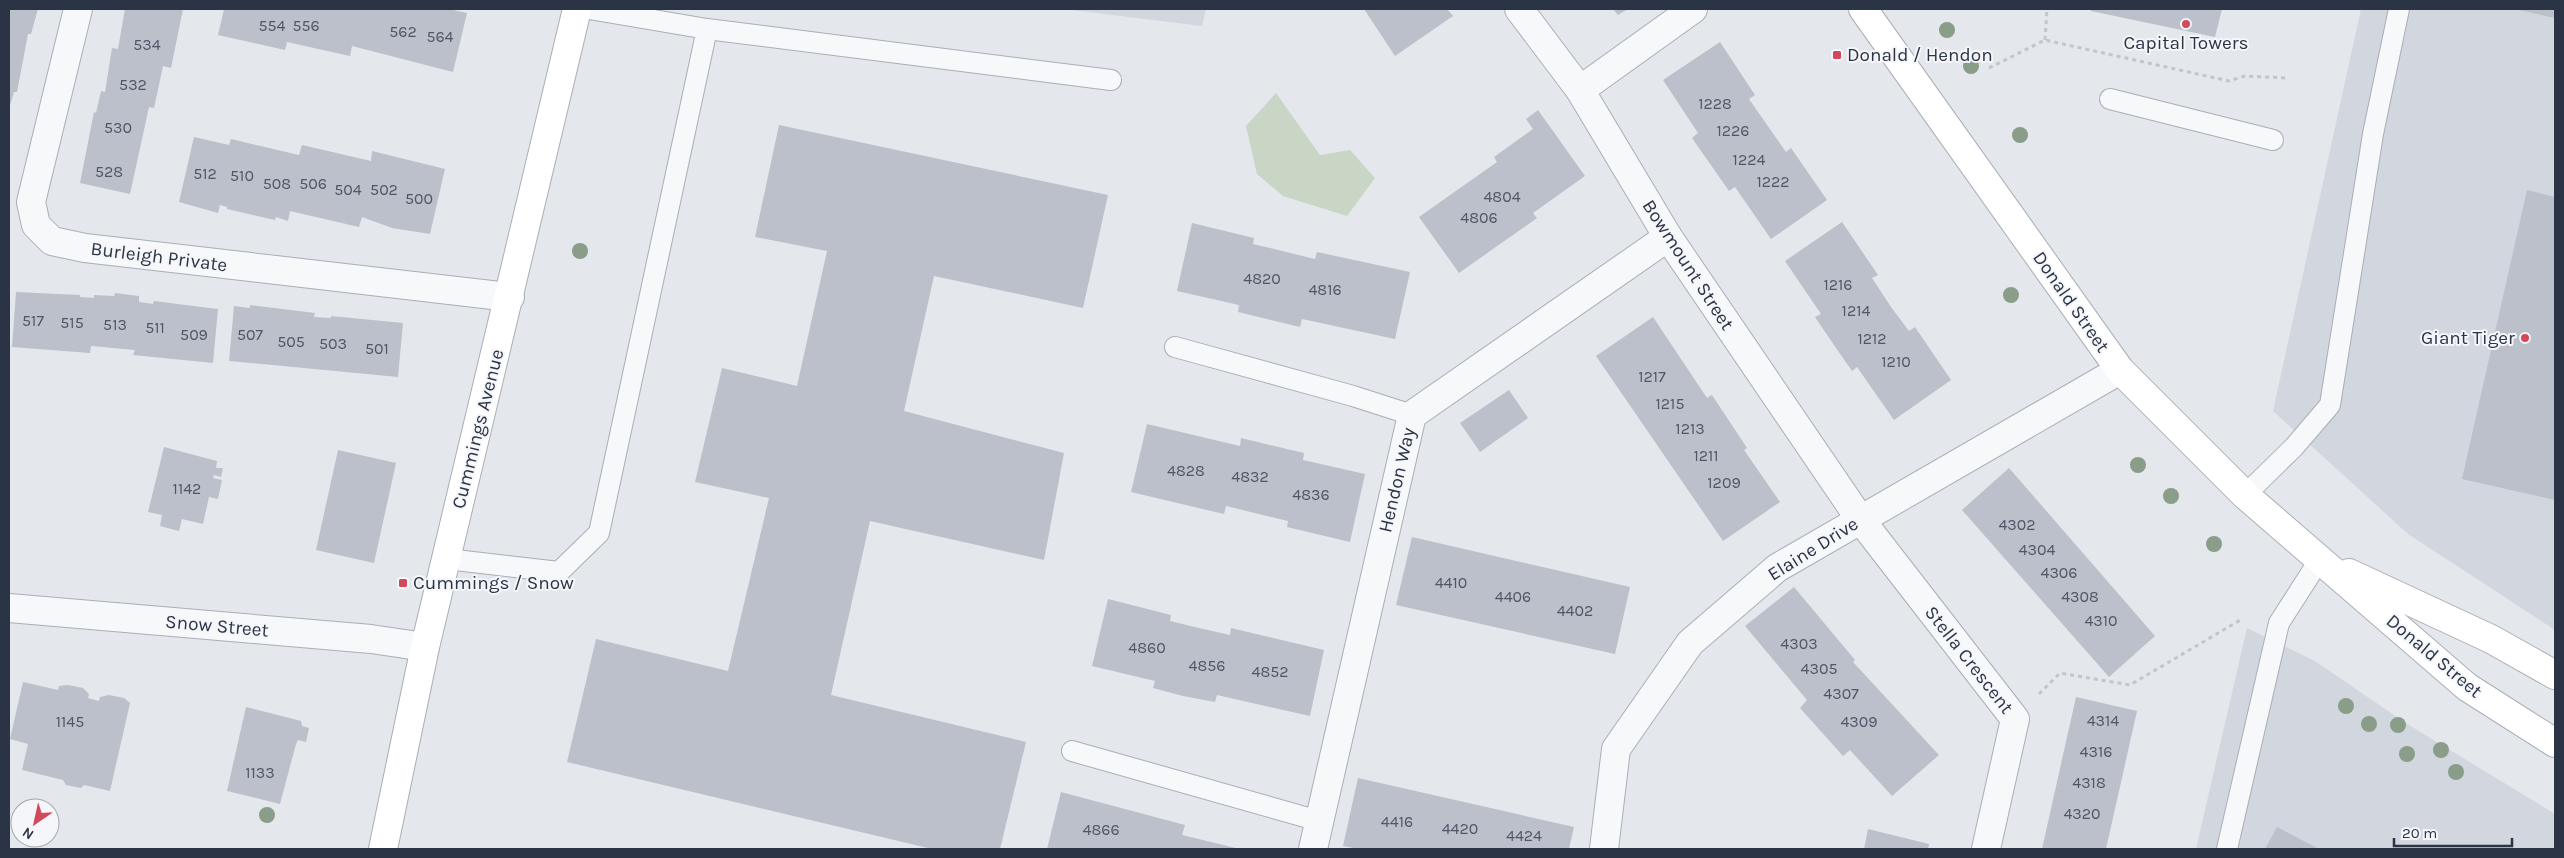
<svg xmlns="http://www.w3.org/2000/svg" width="2564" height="858" viewBox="0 0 2564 858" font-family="Karla,sans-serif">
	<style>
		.built { fill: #d2d6de }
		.green { fill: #c9d6c5 }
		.building { fill: #bbc0ca }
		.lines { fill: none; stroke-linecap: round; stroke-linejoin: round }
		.lane-casing { stroke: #a9aeb7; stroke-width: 22 }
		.street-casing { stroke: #a9aeb7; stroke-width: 30 }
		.secondary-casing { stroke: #a9aeb7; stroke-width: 30 }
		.path { stroke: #c2c5cb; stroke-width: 3; stroke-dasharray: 4 4; stroke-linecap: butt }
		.lane { stroke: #f7f8fa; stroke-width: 20 }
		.street { stroke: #f7f8fa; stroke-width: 28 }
		.secondary { stroke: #fff; stroke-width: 28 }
		.tree { fill: #899d89 }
		.poi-dot { fill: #d1495b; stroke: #f4f6f9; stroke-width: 2 }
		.labels { text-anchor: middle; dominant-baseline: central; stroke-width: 4; stroke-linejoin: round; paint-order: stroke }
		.number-label { font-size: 16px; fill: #4f5766 }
		.poi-label { font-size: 19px; fill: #2b3445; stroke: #f4f6f9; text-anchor: start }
		.street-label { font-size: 19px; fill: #2b3445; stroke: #f4f6f9 }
	</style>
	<rect width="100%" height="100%" fill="#e4e7ec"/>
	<!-- built -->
	<g class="built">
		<path d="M1064,9H1206L1202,26Z"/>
		<path d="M2361,9H2555V630L2408,534L2273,411Z"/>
		<path d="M2247,628L2315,661L2404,722L2555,814V849H2196Z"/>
	</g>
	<!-- green -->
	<path class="green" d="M1276,93L1320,155L1350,150L1375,178L1347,216L1283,196L1257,174L1246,126Z"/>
	<!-- building -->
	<g class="building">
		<path d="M9,9H38L31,34H28L17,92H14L9,109Z"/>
		<path d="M125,9H183L171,68L163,66L154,108L149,107L130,194L80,183L94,112L96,113L101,91L105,92L112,48L118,49Z"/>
		<path d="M224,9H449L467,13L453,72L352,46L350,56L287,42L285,50L218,35Z"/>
		<path d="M1364,9H1447L1453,16L1395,56Z"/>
		<path d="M1613,9H1628L1618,15Z"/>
		<path d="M2091,9H2222L2215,37L2091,11Z"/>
		<path d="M2519,9H2555V18L2519,10Z"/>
		<path d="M1720,42L1755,95L1749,99L1786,152L1791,148L1827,200L1771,239L1735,187L1729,191L1692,138L1698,133L1663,80Z"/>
		<path d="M1538,110L1585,176L1533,213L1537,218L1459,273L1419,217L1497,162L1494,157L1533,129L1526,119Z"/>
		<path d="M779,125L1108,195L1083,308L934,276L904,411L1064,453L1044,560L870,521L831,695L1026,742L1000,849H932L567,762L596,639L728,671L769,498L695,482L722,368L797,386L827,251L755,237Z"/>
		<path d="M194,137L229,145L231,139L299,155L302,145L371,161L372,151L445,169L430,234L392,228L362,217L359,227L290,211L288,221L276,217L275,220L227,209V207L220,205L218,213L179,202Z"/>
		<path d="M2527,190L2555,197V500L2462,479Z"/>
		<path d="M1842,222L1878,275L1872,278L1891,307L1909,331L1915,327L1951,380L1894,420L1857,367L1852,371L1834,345L1815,317L1821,314L1785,261Z"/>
		<path d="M1192,223L1254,238L1253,244L1315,259L1317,252L1410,272L1395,339L1302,319L1300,327L1238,312L1239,305L1177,291Z"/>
		<path d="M16,292L80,295V297L94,298V295L114,296L115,293L139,296V302L153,304L154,301L218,309L213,363L133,355L135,350L91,346L90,353L12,347Z"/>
		<path d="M250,305L315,313L314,317L331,318V316L403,323L398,377L229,361L234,306L250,308Z"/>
		<path d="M1653,317L1707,398L1712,395L1747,448L1744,450L1780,502L1723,541L1596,356Z"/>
		<path d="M1509,390L1528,418L1480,452L1460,423Z"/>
		<path d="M1147,424L1240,446L1241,438L1304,453L1303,460L1365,474L1350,542L1287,527L1288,521L1226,506L1224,514L1131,492Z"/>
		<path d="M164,447L217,461L216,468H223L221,477L214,475L213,478L222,480L218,499L209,497L203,524L182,519L179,531L160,526L162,515L148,512Z"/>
		<path d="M338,450L396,463L374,563L316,550Z"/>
		<path d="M2009,468L2155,636L2109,677L1962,510Z"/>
		<path d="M1412,537L1630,587L1615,654L1396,605Z"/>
		<path d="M1794,587L1855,660L1853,662L1939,755L1892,796L1850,750L1843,756L1800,708L1807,700L1745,626Z"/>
		<path d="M1108,599L1171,615L1170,621L1199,628L1230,635L1231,628L1324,650L1310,716L1217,695L1215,702L1183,696L1153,688L1155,681L1092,666Z"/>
		<path d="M23,682L58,690L59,686L68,685L83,688L89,694L88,698L99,701L100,697L109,695L124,698L130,703L110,791L84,785L81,788L66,785L63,780L22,770L28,744L10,739Z"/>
		<path d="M2076,697L2137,711L2106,849H2042Z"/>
		<path d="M246,707L301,721L302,726L309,728L306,742L298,740L296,744L280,804L227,791Z"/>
		<path d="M1358,778L1574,827L1569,849H1359L1343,846Z"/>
		<path d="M1061,792L1185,825L1182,835L1240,849H1047Z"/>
		<path d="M2277,827L2319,849H2265Z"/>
		<path d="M1868,829L1929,844L1928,849H1864Z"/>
	</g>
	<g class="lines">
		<!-- lane casing -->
		<g class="lane-casing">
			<g id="lane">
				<path d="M707,29L1111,80"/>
				<path d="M2110,99L2273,140"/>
				<path d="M1175,347L1353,396L1412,415"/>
				<path d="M2245,495L2294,447L2330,405L2373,134L2399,9"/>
				<path d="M447,559L559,572L599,533L707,29L589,9"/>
				<path d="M1072,751L1319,821"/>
				<path d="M2227,849L2279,623L2320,559"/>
			</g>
		</g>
		<!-- street casing -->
		<g class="street-casing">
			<g id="street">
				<path d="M78,9L31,202L36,225L52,241L85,248L510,297"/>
				<path d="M1519,9L1580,90L1668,237L1860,519L2015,719L1986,849"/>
				<path d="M1580,90L1693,9"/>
				<path d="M9,608L371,639L425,647"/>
				<path d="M1313,849L1412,415L1668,237"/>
				<path d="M1604,849L1616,749L1690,643L1777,568L2120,370"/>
			</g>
		</g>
		<!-- secondary casing -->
		<g class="secondary-casing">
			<g id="secondary">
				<path d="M1863,9L2120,370L2245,495L2467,687L2555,743"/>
				<path d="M2349,573L2491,639L2555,675"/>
				<path d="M383,849L425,647L577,9"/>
			</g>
		</g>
		<!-- path -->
		<g class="path">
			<path d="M2045,40L2047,9"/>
			<path d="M1989,68L2045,40L2229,81L2245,76L2287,78"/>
			<path d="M2039,694L2060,673L2130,685L2242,619"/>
		</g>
		<!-- lane -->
		<use href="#lane" class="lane"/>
		<!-- street -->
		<use href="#street" class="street"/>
		<!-- secondary -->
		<use href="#secondary" class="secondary"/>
	</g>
	<!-- trees -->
	<g class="tree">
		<circle cx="1947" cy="30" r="8"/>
		<circle cx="1971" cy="66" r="8"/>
		<circle cx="2020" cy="135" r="8"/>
		<circle cx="580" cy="251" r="8"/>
		<circle cx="2011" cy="295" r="8"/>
		<circle cx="2138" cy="465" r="8"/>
		<circle cx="2171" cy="496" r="8"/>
		<circle cx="2214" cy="544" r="8"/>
		<circle cx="2346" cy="706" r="8"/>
		<circle cx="2369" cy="724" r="8"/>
		<circle cx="2398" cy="725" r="8"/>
		<circle cx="2441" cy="750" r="8"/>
		<circle cx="2407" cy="754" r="8"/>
		<circle cx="2456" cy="772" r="8"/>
		<circle cx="267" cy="815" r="8"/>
	</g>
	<!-- markers -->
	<g class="poi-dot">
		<circle cx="2186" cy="24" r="5"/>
		<rect x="1832" y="50" width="10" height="10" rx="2.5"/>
		<circle cx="2525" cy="338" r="5"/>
		<rect x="398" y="578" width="10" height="10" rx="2.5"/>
	</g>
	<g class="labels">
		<!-- number labels -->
		<g class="number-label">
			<text x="272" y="25">554</text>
			<text x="306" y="25">556</text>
			<text x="403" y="31">562</text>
			<text x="440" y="36">564</text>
			<text x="147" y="44">534</text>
			<text x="133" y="84">532</text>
			<text x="1715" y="103">1228</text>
			<text x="118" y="127">530</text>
			<text x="1733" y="130">1226</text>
			<text x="1749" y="159">1224</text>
			<text x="109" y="171">528</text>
			<text x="205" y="173">512</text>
			<text x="242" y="175">510</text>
			<text x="1773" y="181">1222</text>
			<text x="277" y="183">508</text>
			<text x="313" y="183">506</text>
			<text x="348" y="189">504</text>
			<text x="384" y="189">502</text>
			<text x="1502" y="196">4804</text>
			<text x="419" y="198">500</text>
			<text x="1479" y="217">4806</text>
			<text x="1262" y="278">4820</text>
			<text x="1838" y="284">1216</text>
			<text x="1325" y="289">4816</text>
			<text x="1856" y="310">1214</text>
			<text x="33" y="320">517</text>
			<text x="72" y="322">515</text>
			<text x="115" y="324">513</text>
			<text x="155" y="327">511</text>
			<text x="194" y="334">509</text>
			<text x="250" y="334">507</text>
			<text x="1872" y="338">1212</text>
			<text x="291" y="341">505</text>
			<text x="333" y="343">503</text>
			<text x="377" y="348">501</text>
			<text x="1896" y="361">1210</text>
			<text x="1652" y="376">1217</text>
			<text x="1670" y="403">1215</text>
			<text x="1690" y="428">1213</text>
			<text x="1706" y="455">1211</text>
			<text x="1186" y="470">4828</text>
			<text x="1250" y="476">4832</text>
			<text x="1724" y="482">1209</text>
			<text x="187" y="488">1142</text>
			<text x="1311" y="494">4836</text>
			<text x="2017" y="524">4302</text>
			<text x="2037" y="549">4304</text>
			<text x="2059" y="572">4306</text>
			<text x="1451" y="582">4410</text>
			<text x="1513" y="596">4406</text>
			<text x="2080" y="596">4308</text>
			<text x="1575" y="610">4402</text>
			<text x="2101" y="620">4310</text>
			<text x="1799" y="643">4303</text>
			<text x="1147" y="647">4860</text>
			<text x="1207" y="665">4856</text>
			<text x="1819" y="668">4305</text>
			<text x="1270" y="671">4852</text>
			<text x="1841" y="693">4307</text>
			<text x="2103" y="720">4314</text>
			<text x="70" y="721">1145</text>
			<text x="1859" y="721">4309</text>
			<text x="2096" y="751">4316</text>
			<text x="260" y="772">1133</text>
			<text x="2089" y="782">4318</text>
			<text x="2082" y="813">4320</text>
			<text x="1397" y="821">4416</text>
			<text x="1460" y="828">4420</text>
			<text x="1101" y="829">4866</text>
			<text x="1524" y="835">4424</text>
		</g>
		<!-- poi labels -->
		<g class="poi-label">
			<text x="2186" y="43" text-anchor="middle">Capital Towers</text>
			<text x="1847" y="55">Donald / Hendon</text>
			<text x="2515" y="338" text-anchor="end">Giant Tiger</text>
			<text x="413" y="583">Cummings / Snow</text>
		</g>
		<!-- street labels -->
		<g class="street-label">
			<text transform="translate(159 257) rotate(7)">Burleigh Private</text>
			<text transform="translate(1688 265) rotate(57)">Bowmount Street</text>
			<text transform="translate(2071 302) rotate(55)">Donald Street</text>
			<text transform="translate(478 429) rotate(-76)">Cummings Avenue</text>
			<text transform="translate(1397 480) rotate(-77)">Hendon Way</text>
			<text transform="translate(1813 549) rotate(-32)">Elaine Drive</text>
			<text transform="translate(217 626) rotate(5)">Snow Street</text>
			<text transform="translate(2434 656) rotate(40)">Donald Street</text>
			<text transform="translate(1969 660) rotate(52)">Stella Crescent</text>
		</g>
	</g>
	<!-- border -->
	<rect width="2564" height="858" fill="none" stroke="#2b3445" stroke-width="20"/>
	<!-- north arrow -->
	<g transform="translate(35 823) rotate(214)"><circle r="24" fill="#f4f6f9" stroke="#a4a8b1"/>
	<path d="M0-4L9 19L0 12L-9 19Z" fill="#d1495b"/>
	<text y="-8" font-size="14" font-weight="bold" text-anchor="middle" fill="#2b3445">N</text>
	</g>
	<!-- scale -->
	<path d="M2394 838v8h118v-8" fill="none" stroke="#2b3445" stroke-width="2.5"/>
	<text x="2402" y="838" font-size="15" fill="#2b3445" stroke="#f4f6f9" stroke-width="4" paint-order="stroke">20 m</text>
</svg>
